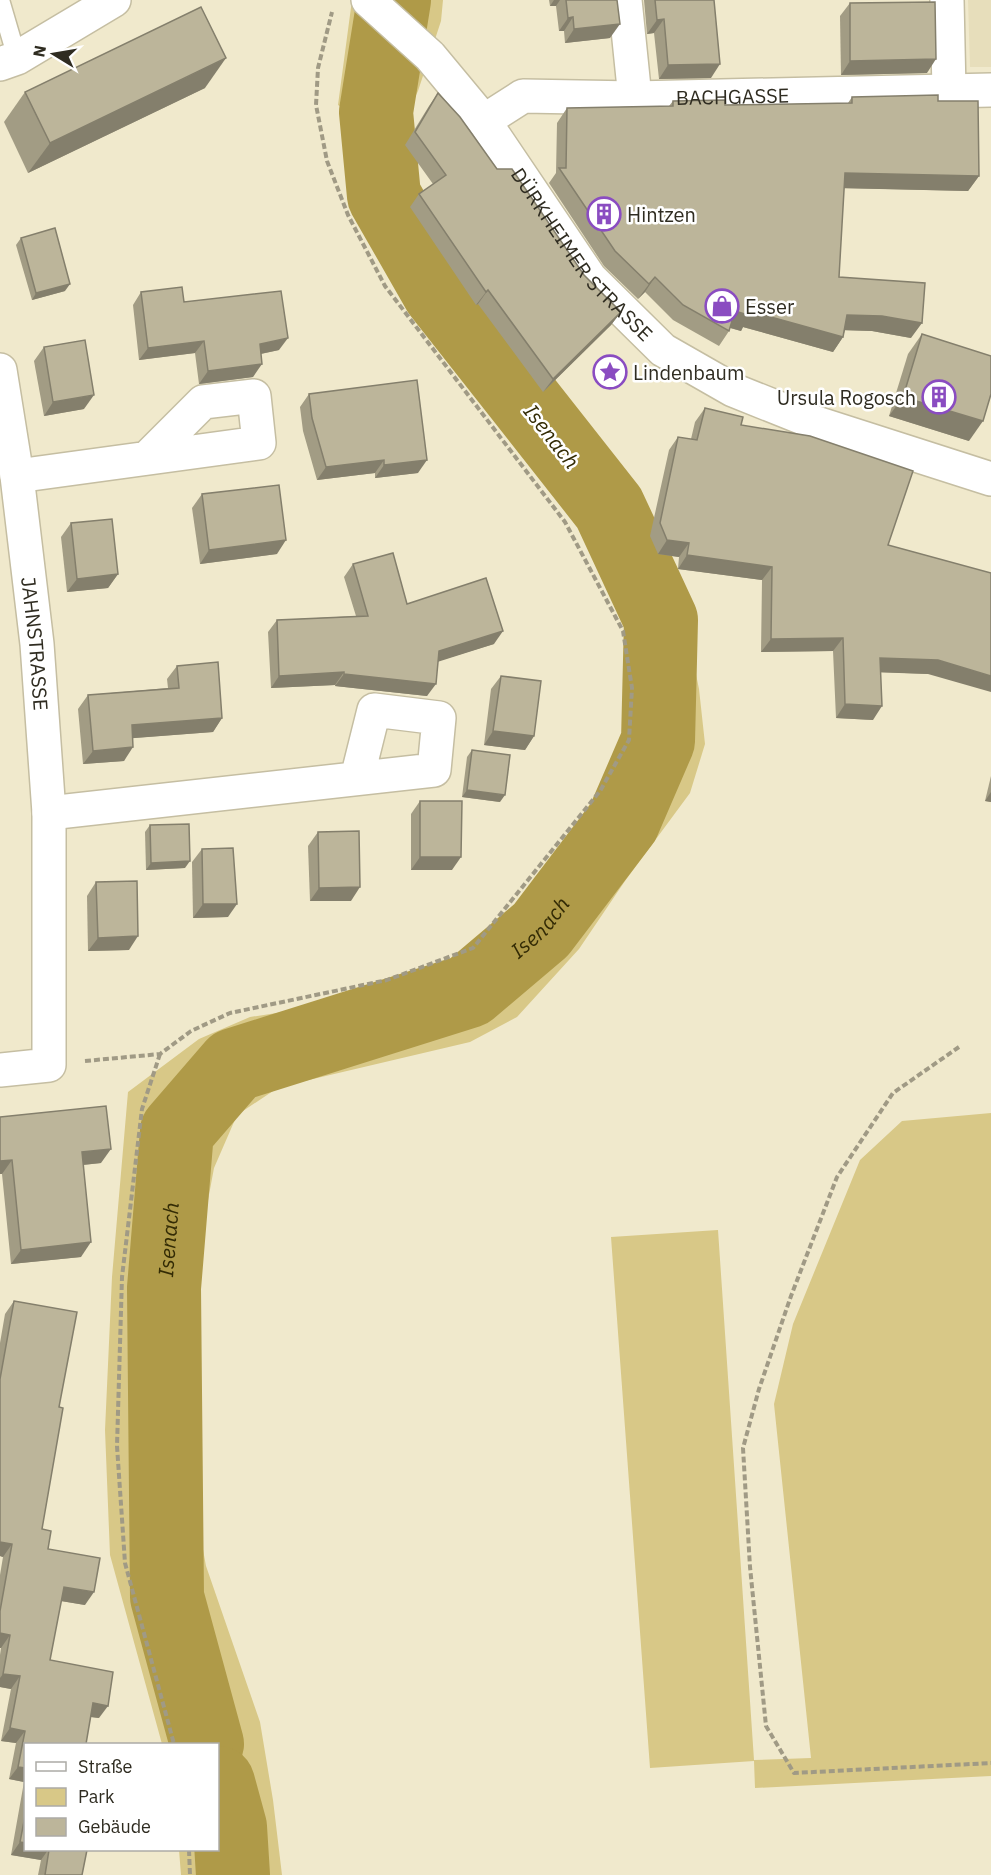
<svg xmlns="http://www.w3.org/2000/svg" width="991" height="1875" viewBox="0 0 991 1875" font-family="'IBM Plex Sans',sans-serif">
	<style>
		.built { fill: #e7debb }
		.green { fill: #d8c887 }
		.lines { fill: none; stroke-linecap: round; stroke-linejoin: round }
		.river { stroke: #af9a48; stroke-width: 74 }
		.service-casing { stroke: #c5bea2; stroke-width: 21 }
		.minor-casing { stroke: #c5bea2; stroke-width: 36 }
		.secondary-casing { stroke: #c5bea2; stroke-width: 36 }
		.path { stroke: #a09a85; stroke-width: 4; stroke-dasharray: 6 3; stroke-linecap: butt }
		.service { stroke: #fff; stroke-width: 18 }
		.minor { stroke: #fff; stroke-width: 33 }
		.secondary { stroke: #fff; stroke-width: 33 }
		.wall { fill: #a29c84 }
		.shaded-wall { fill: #847f6c }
		.building { fill: #bcb59a; stroke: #847f6c; stroke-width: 1.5 }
		.labels { text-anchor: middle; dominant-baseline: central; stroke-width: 5; stroke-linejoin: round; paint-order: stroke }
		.street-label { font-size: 20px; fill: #2f2c21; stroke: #fff }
		.poi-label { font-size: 20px; fill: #2f2c21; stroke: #fff; text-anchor: start }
		.water-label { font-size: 21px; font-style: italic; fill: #332b05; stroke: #fff }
	</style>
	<rect width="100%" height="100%" fill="#f0e9cc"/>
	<!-- built -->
	<path class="built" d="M968,0H991V67H970Z"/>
	<!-- green -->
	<g class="green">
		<path d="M352,0H443L441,21L418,91L394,141L402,213L450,280L492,324L643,525L672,590L689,640L699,689L705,744L690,793L625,881L579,949L517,1017L470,1042L279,1087L237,1115L214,1168L203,1227L192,1489L206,1566L260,1722L273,1800L282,1875H181L179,1850H218V1744H162L110,1555L105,1430L112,1277L128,1092L199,1039L250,1017L335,1004L471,970L538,898L621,784L653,714L641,617L541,452L459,352L373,227L350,146L351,113L338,105Z"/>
		<path d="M991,1113V1776L755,1788L754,1761L650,1768L611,1237L718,1230L754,1760L811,1758L774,1404L793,1324L860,1160L902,1121Z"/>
	</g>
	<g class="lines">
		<!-- river -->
		<g class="river">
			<path id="s1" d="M207,1744L167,1597L164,1288L177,1131L234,1065L469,991L541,930L623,822L658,741L661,620L609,508L439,292L384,196L376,112L394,0"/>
			<path d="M218,1783L230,1827L233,1875"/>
		</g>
		<!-- service casing -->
		<g class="service-casing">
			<path id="service" d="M0,0L17,58"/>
		</g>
		<!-- minor casing -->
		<g class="minor-casing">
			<g id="minor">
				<path d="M625,0L635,98"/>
				<path d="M947,0L949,91"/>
				<path d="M0,64L17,58L114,0"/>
				<path id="s2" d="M484,121L523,96L635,98L991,90"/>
				<path id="s3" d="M0,370L17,476L37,644L49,813V1065L0,1070"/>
				<path d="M17,476L259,443L254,396L203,402L147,458"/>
				<path d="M49,813L434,770L439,718L374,710L357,778"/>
			</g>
		</g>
		<!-- secondary casing -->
		<g class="secondary-casing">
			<g id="secondary">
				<path id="s4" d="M368,0L430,56L484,121L590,278L663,350L733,390L813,422L991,479"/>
			</g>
		</g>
		<!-- path -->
		<g class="path">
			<path d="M959,1047L893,1093L837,1177L791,1296L759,1389L743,1448L750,1567L766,1726L794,1773L991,1763"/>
			<path d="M160,1054L142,1109L122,1277L117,1446L125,1563L174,1744"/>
			<path d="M85,1061L160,1054L191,1031L230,1013L387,980L473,948L600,791L629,740L632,688L623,631L565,522L385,286L348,215L327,161L316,105L318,68L332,12"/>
			<path d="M189,1850L190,1875"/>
		</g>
		<!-- service -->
		<use href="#service" class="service"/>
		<!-- minor -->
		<use href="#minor" class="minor"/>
		<!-- secondary -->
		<use href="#secondary" class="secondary"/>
	</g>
	<!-- wall -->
	<g class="wall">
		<path d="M549,0H617L610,38L565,43L564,31H559L556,6H550Z"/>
		<path d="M644,0H714L711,78L659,79L654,33L647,34Z"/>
		<path d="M850,3L927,73L841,75L840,16Z"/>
		<path d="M205,88L28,173L4,122L25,92Z"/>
		<path d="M438,93L497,169L584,275L621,312L611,325L543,392L478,304L476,305L410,207L419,194L433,184L405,145L429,106Z"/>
		<path d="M852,97L938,101L979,176L968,191L844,188L839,277L911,338L872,331L845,330L843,337L833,352L743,327L741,331L730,328L729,331L719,346L673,320L645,292L638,299L604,266L549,183L556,173L557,123L567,108L669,106L673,101L725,105L848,103Z"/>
		<path d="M21,238L65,291L32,300L16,245Z"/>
		<path d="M141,292L184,302L279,350L261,354L253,377L199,384L195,353L139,360L133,305Z"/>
		<path d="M922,334L969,441L889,416L908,354Z"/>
		<path d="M44,347L84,409L44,416L34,361Z"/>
		<path d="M309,394L418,473L375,478V473L317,480L303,431L300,407Z"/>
		<path d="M705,408L741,425L888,545L928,674L880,672L873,720L836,718L833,651L761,652L762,580L678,569L679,557L658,554L650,536L669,450L678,437L691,439L695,422Z"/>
		<path d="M202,494L277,554L200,564L192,508Z"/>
		<path d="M71,523L118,574L108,588L67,592L61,537Z"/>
		<path d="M353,564L407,604L494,644L438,661L427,696L335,686V685L271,688L268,632L277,620L356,616L344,577Z"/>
		<path d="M177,666L222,718L213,732L133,738L124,761L83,764L78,709L88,695L168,688L167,679Z"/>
		<path d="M501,676L534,736L525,750L484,745L491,689Z"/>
		<path d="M472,750L500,802L462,797L467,757Z"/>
		<path d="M991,776V802L985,801Z"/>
		<path d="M420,801L452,870H411V814Z"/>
		<path d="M150,825L185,868L146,870L145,832Z"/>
		<path d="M318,832L351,901H310L308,846Z"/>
		<path d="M202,849L228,917L193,918L192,862Z"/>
		<path d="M96,882L129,950L88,951L87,896Z"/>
		<path d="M0,1117L101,1163L83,1165L81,1257L11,1264L2,1174H0Z"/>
		<path d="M14,1301L59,1407L42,1529L48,1549L85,1605L61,1601L50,1660L99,1718L90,1717L26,1744V1850H87L82,1875H38L41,1860L11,1855L24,1782L9,1779L16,1743L1,1741L11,1689L0,1687V1655L1,1648H0V1575L3,1557L0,1556V1343L5,1314Z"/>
	</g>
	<!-- shaded-wall -->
	<g class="shaded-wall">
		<path d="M554,0H560L556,6H550Z"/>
		<path d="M573,17L564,31H559L568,18Z"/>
		<path d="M664,19L654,33L647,34L657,20Z"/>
		<path d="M620,24L610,38L565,43L574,29Z"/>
		<path d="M226,58L205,88L28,173L50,143Z"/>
		<path d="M936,59L927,73L841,75L850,61Z"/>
		<path d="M720,64L711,78L659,79L668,65Z"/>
		<path d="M845,173L979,176L968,191L835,188Z"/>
		<path d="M655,277L645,292L638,299L649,284Z"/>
		<path d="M70,284L65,291L32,300L36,293Z"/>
		<path d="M488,290L478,304L476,305L486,292Z"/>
		<path d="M735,311L753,312L843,337L833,352L743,327L741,331L724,326Z"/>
		<path d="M621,312L611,325L543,392L553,379Z"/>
		<path d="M847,315L882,316L922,323L911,338L872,331L837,330Z"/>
		<path d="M288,338L279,350L251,356L260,344Z"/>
		<path d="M204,341L195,353L139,360L148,348Z"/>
		<path d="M262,364L253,377L199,384L208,371Z"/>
		<path d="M94,395L84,409L44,416L53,402Z"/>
		<path d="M903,397L983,421L969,441L889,416Z"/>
		<path d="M384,460L375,473L317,480L326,467Z"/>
		<path d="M427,460L418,473L375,478L384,465Z"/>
		<path d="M286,540L277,554L200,564L209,550Z"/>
		<path d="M667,540L689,543L679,557L658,554Z"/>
		<path d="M687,555L772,567L762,580L678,569Z"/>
		<path d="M118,574L108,588L67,592L77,579Z"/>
		<path d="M503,631L494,644L431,664L439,651Z"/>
		<path d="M843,638L833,651L761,652L771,639Z"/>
		<path d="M880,658L938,660L991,676V692L928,674L870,672Z"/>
		<path d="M344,672L335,685L271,688L279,676Z"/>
		<path d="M344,674L436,684L427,696L335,686Z"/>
		<path d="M845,704L882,706L873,720L836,718Z"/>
		<path d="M222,718L213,732L122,739L132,725Z"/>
		<path d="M493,731L534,736L525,750L484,745Z"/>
		<path d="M133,747L124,761L83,764L93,751Z"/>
		<path d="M467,790L505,795L500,802L462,797Z"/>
		<path d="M991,792V802L985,801Z"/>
		<path d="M420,857H461L452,870H411Z"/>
		<path d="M190,861L185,868L146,870L151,863Z"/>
		<path d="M360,887L351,901H310L319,888Z"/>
		<path d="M203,904H237L228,917L193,918Z"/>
		<path d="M138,936L129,950L88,951L98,938Z"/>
		<path d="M111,1149L101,1163L72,1166L82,1152Z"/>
		<path d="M12,1160L2,1174H0V1161Z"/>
		<path d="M91,1242L81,1257L11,1264L21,1250Z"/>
		<path d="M0,1542L12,1544L3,1557L0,1556Z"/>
		<path d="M64,1587L94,1592L85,1605L55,1600Z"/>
		<path d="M0,1633L10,1635L1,1648H0Z"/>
		<path d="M3,1674L20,1676L11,1689L0,1687V1678Z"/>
		<path d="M93,1703L108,1706L99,1718L84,1716Z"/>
		<path d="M10,1728L25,1731L16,1743L1,1741Z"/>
		<path d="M18,1767L26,1768V1780L24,1782L9,1779Z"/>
		<path d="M20,1842L26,1843V1850H48L41,1860L11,1855Z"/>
	</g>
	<!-- building -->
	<g class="building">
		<path d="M566,0H617L620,24L574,29L573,17L568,18Z"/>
		<path d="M655,0H714L720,64L668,65L664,19L657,20Z"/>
		<path d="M935,2L936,59L850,61V3Z"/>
		<path d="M201,7L226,58L50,143L25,92Z"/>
		<path d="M438,93L460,117L497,169H512L584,275L621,312L553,379L488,290L486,292L419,194L446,175L415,132Z"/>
		<path d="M938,95V101H978L979,176L845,173L839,277L925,283L922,323L882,316L847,315L843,337L753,312L751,316L735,311L729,331L683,305L655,277L649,284L615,251L559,168H566L567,108L673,106V101L725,100V105L852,103V97Z"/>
		<path d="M55,228L70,284L36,293L21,238Z"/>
		<path d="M182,287L184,302L281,291L288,338L260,344L262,364L208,371L204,341L148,348L141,292Z"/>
		<path d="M922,334L991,356V394L983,421L903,397Z"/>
		<path d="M85,340L94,395L53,402L44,347Z"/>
		<path d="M417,380L427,460L384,465V460L326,467L312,418L309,394Z"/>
		<path d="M705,408L743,417L741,425L810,436L913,471L888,545L991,573V676L938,660L880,658L882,706L845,704L843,638L771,639L772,567L687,555L689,543L667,540L660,523L678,437L697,440Z"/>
		<path d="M279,485L286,540L209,550L202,494Z"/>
		<path d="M112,519L118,574L77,579L71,523Z"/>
		<path d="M393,553L407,604L486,578L503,631L439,651L436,684L344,674V672L279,676L277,620L368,616L353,564Z"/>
		<path d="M218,662L222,718L132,725L133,747L93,751L88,695L179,688L177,666Z"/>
		<path d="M501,676L541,681L534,736L493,731Z"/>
		<path d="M472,750L510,755L505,795L467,790Z"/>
		<path d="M420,801H462L461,857H420Z"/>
		<path d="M189,824L190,861L151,863L150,825Z"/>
		<path d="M359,831L360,887L319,888L318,832Z"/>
		<path d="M233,848L237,904H203L202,849Z"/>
		<path d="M137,881L138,936L98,938L96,882Z"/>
		<path d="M106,1106L111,1149L82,1152L91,1242L21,1250L12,1160L0,1161V1117Z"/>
		<path d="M14,1301L77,1312L59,1407L63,1408L42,1529L51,1531L48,1549L100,1558L94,1592L64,1587L50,1660L113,1672L108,1706L93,1703L86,1744H26V1768L18,1767L25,1731L10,1728L20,1676L3,1674L10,1635L0,1633V1611L12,1544L0,1542V1379Z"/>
		<path d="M26,1811V1843L20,1842Z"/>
		<path d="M49,1850H87L82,1875H45Z"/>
	</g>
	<!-- icons -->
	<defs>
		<g id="building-ring" transform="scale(1.725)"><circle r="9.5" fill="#fff" stroke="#8a4cc1" stroke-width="1.5"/><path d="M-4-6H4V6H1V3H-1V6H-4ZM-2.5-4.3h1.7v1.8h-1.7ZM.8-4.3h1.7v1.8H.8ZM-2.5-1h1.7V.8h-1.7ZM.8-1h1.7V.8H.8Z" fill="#8a4cc1"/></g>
		<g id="shop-ring" transform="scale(1.725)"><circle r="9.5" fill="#fff" stroke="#8a4cc1" stroke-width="1.5"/><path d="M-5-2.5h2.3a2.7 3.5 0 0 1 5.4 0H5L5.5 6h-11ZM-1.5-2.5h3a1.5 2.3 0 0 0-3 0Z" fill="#8a4cc1"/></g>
		<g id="sight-ring" transform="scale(1.725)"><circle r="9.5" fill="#fff" stroke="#8a4cc1" stroke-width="1.5"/><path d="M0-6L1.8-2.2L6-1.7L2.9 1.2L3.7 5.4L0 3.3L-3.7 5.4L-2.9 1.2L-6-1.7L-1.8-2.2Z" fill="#8a4cc1"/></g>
	</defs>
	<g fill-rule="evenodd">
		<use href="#building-ring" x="604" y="214"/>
		<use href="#shop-ring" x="722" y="306"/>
		<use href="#sight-ring" x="610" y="372"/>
		<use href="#building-ring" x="939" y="397"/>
	</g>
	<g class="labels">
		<!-- street labels -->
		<g class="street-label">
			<text stroke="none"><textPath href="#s2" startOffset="256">BACHGASSE</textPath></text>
			<text stroke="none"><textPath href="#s4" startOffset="334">DÜRKHEIMER STRASSE</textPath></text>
			<text stroke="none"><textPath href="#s3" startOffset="276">JAHNSTRASSE</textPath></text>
		</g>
		<!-- poi labels -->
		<g class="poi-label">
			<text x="627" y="214">Hintzen</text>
			<text x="745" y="306">Esser</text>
			<text x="633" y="372">Lindenbaum</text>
			<text x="916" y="397" text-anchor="end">Ursula Rogosch</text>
		</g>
		<!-- water labels -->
		<g class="water-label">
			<text transform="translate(552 436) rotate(52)">Isenach</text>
			<text stroke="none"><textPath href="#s1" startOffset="1048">Isenach</textPath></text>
			<text stroke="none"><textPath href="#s1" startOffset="510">Isenach</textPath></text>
		</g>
	</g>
	<!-- legend -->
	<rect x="24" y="1743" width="195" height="108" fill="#ffffff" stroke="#acaba6" stroke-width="1.5"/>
	<rect x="36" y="1762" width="30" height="9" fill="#ffffff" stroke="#acaba6" stroke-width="1.5"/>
	<text x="78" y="1773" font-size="18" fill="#2f2c21">Straße</text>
	<rect x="36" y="1788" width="30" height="18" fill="#d8c887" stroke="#acaba6" stroke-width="1.5"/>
	<text x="78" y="1803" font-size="18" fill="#2f2c21">Park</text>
	<rect x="36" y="1818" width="30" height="18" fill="#bcb59a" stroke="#acaba6" stroke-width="1.5"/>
	<text x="78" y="1833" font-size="18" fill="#2f2c21">Gebäude</text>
	<!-- north arrow -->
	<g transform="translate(54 54) rotate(281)" stroke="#ffffff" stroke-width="4.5" paint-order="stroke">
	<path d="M0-4.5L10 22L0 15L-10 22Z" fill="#2f2c21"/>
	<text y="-9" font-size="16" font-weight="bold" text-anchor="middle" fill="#2f2c21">N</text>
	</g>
</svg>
